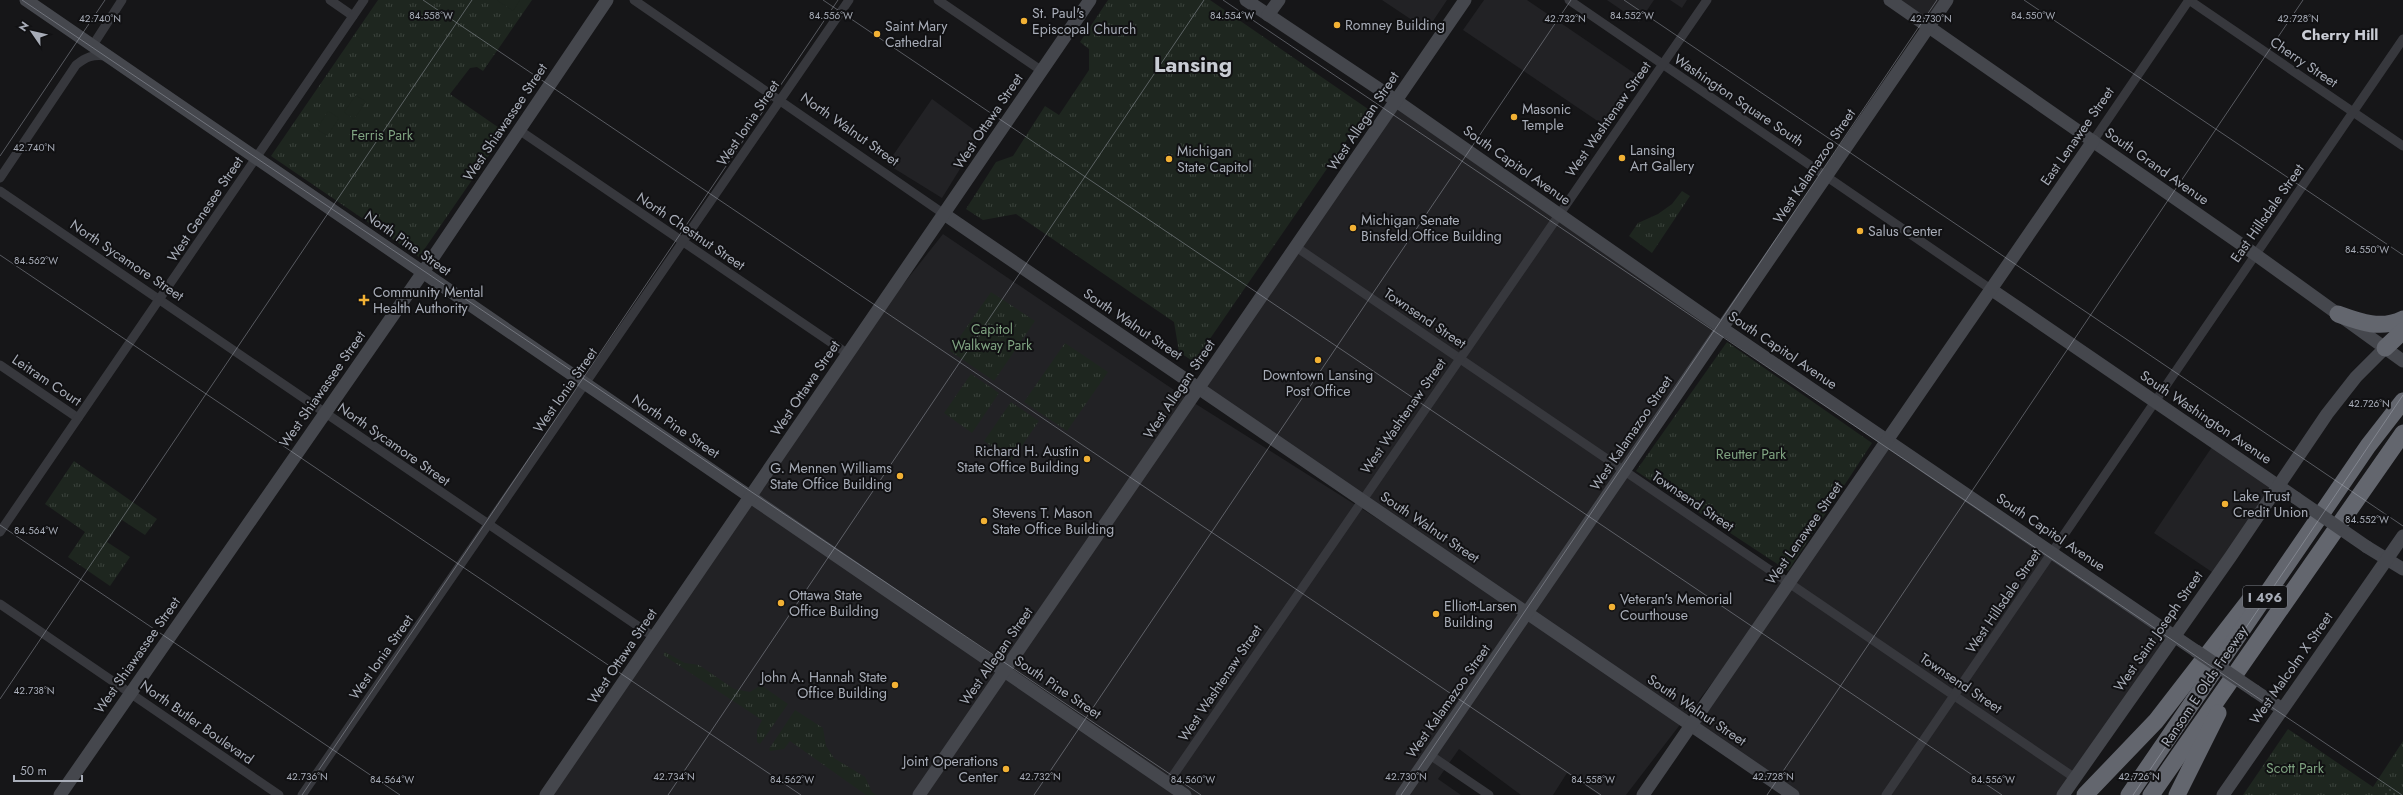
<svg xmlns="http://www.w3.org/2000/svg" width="2403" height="795" viewBox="0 0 2403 795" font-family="Jost,sans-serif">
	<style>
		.built { fill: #222225 }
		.grass { fill: url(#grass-tufts) }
		.garden { fill: url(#garden-dots) }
		.pitch { fill: #1e261f }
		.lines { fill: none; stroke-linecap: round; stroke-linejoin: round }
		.street { stroke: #37383d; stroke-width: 9 }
		.secondary { stroke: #45474d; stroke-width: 13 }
		.highway { stroke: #63666e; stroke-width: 17 }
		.secondary-bridge { stroke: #45474d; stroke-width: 13 }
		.ticks { fill: none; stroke: #a8adb8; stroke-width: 1; stroke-opacity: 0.45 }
		.poi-dot { fill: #f2b134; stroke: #111113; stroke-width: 1.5 }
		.labels { text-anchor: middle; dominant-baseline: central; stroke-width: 4; stroke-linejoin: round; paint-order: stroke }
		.shield { fill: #111113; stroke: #7b7e86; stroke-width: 1 }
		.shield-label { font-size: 13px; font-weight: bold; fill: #a8adb8 }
		.poi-label { font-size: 14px; fill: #a8adb8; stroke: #111113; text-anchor: start }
		.street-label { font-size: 14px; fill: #a8adb8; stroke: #111113 }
		.park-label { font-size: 14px; fill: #7fa381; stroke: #111113 }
		.neighbourhood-label { font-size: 15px; font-weight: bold; fill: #c9ccd4; stroke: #111113 }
		.town-label { font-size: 22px; font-weight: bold; fill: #c9ccd4; stroke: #111113 }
		.ticks-label { font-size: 10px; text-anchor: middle; fill: #a8adb8; stroke: #111113; stroke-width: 4; stroke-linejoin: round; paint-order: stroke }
	</style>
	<defs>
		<pattern id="grass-tufts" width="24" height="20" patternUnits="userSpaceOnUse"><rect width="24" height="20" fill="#1e261f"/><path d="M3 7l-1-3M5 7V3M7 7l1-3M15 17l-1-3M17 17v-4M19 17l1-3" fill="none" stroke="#3c433d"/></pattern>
		<pattern id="garden-dots" width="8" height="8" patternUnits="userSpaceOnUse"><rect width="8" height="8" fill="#1e261f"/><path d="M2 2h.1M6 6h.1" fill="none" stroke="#3c433d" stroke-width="1.8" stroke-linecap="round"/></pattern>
	</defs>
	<rect width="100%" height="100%" fill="#161618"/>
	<!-- built -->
	<g class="built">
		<path d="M1382,0H1447L1427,30Z"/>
		<path d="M1484,0H1527L1637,75L1602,124L1463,30Z"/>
		<path d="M1607,0H1654L1639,22Z"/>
		<path d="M1670,0H1687L1682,8Z"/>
		<path d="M1894,0H1947L1929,26Z"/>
		<path d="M932,99L981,135L942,198L887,164Z"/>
		<path d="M1396,101L1722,328L1625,471L1789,583L1887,440L2174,636L2065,795H1794L1692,725L1782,592L1626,795H1599L1567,773L1553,795H1521L1459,749L1438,779L1461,795H546L848,354L943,234L1180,394L1514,605L1199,388Z"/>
		<path d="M2212,447L2271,487L2215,574L2154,533Z"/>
	</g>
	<!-- grass -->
	<g class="grass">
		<path d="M378,0H532L483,71L477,67L470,68L450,94L505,132L419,257L271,156Z"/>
		<path d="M1108,0H1210L1368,109L1194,362L1179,352L1174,322L1016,214L983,220L966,209L996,162L1013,156L1045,106L1059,115L1089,70V49L1080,42Z"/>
		<path d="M1682,191L1690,196L1652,253L1629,236L1638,223L1658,214L1672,204Z"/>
		<path d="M991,292L1035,321L994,381L950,351Z"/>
		<path d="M1727,342L1872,443L1788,571L1636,471Z"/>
		<path d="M1065,343L1108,372L1067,431L1024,402Z"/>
		<path d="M971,374L999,393L972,433L944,413Z"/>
		<path d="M1011,402L1039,421L1012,460L984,441Z"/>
		<path d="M74,461L157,519L145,535L122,520L107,542L130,557L110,586L68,557L85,532L45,504Z"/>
		<path d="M665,652L685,663L699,665L734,689L750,692L761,685L788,704L760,744L757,742V730L762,720L663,655Z"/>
		<path d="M795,710L823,728L826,746L834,758L865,777L872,792L876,795H866L790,741L784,749L770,751L769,749Z"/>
		<path d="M2288,729L2373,787L2403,741V795H2243Z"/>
	</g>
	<!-- garden -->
	<path class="garden" d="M2387,786L2400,795H2381Z"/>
	<!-- pitch -->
	<g class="pitch">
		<path d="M497,0H520L513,11Z"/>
		<path d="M356,95L366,102L354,119L344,112Z"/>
		<path d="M328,111L339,118L327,136L317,129Z"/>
	</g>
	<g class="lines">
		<!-- street -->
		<g class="street">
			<path d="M330,0L353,16"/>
			<path d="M634,0L944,214"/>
			<path d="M938,0L1042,71"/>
			<path d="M1569,0L1992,290"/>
			<path d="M2189,0L2403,146"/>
			<path d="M93,45L122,0"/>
			<path d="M519,130L848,354"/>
			<path d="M2093,141L2189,0"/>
			<path d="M0,178L76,65C86,57 93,54 106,56"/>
			<path d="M0,191L654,637"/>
			<path d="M1296,247L2075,778"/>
			<path d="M0,365L78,418"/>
			<path d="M0,532L364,0"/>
			<path d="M0,604L279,795"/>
			<path d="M1430,755L1489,795"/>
			<path d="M1168,783L1707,0"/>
			<path d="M302,795L849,0"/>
			<path d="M1886,795L2403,39"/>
		</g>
		<!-- secondary -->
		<g class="secondary">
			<path d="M26,0L1185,795"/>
			<path d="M1246,0L1385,93L1722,328L2196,651"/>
			<path d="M1890,0L2245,247L2403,361"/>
			<path d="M1268,15L1279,0"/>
			<path d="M944,214L1793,795"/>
			<path d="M1992,290L2296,498"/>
			<path d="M2367,547L2403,569"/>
			<path d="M2255,691L2282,709"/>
			<path d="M60,795L430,262L607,0"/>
			<path d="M546,795L1090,0"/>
			<path d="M919,795L1465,0"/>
			<path d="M1402,795L1947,0"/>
			<path d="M1643,795L2093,141"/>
			<path d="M2063,795L2231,556L2327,414L2356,377L2385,348"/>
			<path d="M2223,795L2403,536"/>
		</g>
		<!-- highway -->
		<g class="highway">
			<path d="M2338,314C2360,322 2381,330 2403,319"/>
			<path d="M2385,348L2403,331"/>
			<path d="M2085,795L2156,721L2252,597"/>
			<path d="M2129,795L2368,446L2403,401"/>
			<path d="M2151,795L2403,433"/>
			<path d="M2177,795L2218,713"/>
		</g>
		<!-- secondary-bridge -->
		<g class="secondary-bridge">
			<path d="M2296,498L2367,547"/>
			<path d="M2196,651L2255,691"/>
		</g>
	</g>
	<!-- ticks -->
	<path class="ticks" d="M22,0L1201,795M423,0L1601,795M823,0L2002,795M1223,0L2402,795M1624,0L2403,526M2024,0L2403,255M0,156L105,0M0,255L801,795M0,525L400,795M0,699L472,0M302,795L838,0M668,795L1204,0M1034,795L1571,0M1401,795L1937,0M1767,795L2303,0M2133,795L2403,395"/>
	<!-- markers -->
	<g class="poi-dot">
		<circle cx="1024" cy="21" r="4"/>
		<circle cx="1337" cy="25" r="4"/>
		<circle cx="877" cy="34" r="4"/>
		<circle cx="1514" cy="117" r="4"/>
		<circle cx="1622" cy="158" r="4"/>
		<circle cx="1169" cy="159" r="4"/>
		<circle cx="1353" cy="228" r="4"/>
		<circle cx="1860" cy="231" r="4"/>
		<path d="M362 294h4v4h4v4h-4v4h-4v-4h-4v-4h4z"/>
		<circle cx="1318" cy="360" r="4"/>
		<circle cx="1087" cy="459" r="4"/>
		<circle cx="900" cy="476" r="4"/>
		<circle cx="2225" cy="504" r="4"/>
		<circle cx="984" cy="521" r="4"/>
		<circle cx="781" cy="603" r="4"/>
		<circle cx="1612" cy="607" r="4"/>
		<circle cx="1436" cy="614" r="4"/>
		<circle cx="895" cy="685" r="4"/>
		<circle cx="1006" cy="769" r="4"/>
	</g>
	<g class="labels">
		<!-- shield labels -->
		<rect class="shield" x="2243" y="586" width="44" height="22" rx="3"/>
		<g class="shield-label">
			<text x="2265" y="597">I 496</text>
		</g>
		<!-- poi labels -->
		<g class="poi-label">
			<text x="1032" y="13">St. Paul's<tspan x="1032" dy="16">Episcopal Church</tspan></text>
			<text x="1345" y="25">Romney Building</text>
			<text x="885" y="26">Saint Mary<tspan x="885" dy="16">Cathedral</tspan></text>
			<text x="1522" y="109">Masonic<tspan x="1522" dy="16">Temple</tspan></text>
			<text x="1630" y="150">Lansing<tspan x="1630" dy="16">Art Gallery</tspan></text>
			<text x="1177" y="151">Michigan<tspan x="1177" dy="16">State Capitol</tspan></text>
			<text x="1361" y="220">Michigan Senate<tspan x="1361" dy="16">Binsfeld Office Building</tspan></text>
			<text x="1868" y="231">Salus Center</text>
			<text x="373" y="292">Community Mental<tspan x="373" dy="16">Health Authority</tspan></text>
			<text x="1318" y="375" text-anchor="middle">Downtown Lansing<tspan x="1318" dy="16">Post Office</tspan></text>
			<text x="1079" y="451" text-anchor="end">Richard H. Austin<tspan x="1079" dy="16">State Office Building</tspan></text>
			<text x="892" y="468" text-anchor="end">G. Mennen Williams<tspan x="892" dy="16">State Office Building</tspan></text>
			<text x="2233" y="496">Lake Trust<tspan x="2233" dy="16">Credit Union</tspan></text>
			<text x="992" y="513">Stevens T. Mason<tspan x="992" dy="16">State Office Building</tspan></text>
			<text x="789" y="595">Ottawa State<tspan x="789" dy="16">Office Building</tspan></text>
			<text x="1620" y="599">Veteran's Memorial<tspan x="1620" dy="16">Courthouse</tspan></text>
			<text x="1444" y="606">Elliott-Larsen<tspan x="1444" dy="16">Building</tspan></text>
			<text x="887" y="677" text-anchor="end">John A. Hannah State<tspan x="887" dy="16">Office Building</tspan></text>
			<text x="998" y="761" text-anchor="end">Joint Operations<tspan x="998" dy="16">Center</tspan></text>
		</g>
		<!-- street labels -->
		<g class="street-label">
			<text transform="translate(2304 62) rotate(34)">Cherry Street</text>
			<text transform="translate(1739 100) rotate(34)">Washington Square South</text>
			<text transform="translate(1608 119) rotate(-55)">West Washtenaw Street</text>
			<text transform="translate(988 121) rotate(-56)">West Ottawa Street</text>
			<text transform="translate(1363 121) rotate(-56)">West Allegan Street</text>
			<text transform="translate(505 122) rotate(-56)">West Shiawassee Street</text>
			<text transform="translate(748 123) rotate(-56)">West Ionia Street</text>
			<text transform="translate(850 129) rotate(35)">North Walnut Street</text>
			<text transform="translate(2077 136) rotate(-55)">East Lenawee Street</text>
			<text transform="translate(1517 165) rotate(35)">South Capitol Avenue</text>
			<text transform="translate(1814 166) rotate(-56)">West Kalamazoo Street</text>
			<text transform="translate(2157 166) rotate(35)">South Grand Avenue</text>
			<text transform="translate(205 209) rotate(-56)">West Genesee Street</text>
			<text transform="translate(2267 213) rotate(-55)">East Hillsdale Street</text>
			<text transform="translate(691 231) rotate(34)">North Chestnut Street</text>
			<text transform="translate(408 243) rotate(35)">North Pine Street</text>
			<text transform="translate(127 260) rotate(34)">North Sycamore Street</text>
			<text transform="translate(1425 318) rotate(34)">Townsend Street</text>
			<text transform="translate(1133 324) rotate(34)">South Walnut Street</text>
			<text transform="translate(1783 350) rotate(34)">South Capitol Avenue</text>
			<text transform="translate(47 380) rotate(34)">Leitram Court</text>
			<text transform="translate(805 388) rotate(-56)">West Ottawa Street</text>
			<text transform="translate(322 389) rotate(-55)">West Shiawassee Street</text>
			<text transform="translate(1179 389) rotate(-56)">West Allegan Street</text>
			<text transform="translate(565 390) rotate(-55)">West Ionia Street</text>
			<text transform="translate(1403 416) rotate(-55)">West Washtenaw Street</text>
			<text transform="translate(2206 417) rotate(34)">South Washington Avenue</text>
			<text transform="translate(676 426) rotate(34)">North Pine Street</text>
			<text transform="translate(1631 433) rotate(-56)">West Kalamazoo Street</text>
			<text transform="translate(394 444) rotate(35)">North Sycamore Street</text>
			<text transform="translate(1693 501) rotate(34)">Townsend Street</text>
			<text transform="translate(1430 527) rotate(34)">South Walnut Street</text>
			<text transform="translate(2051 532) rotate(34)">South Capitol Avenue</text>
			<text transform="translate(1804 533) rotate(-55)">West Lenawee Street</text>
			<text transform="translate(2003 601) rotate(-56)">West Hillsdale Street</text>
			<text transform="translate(2158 631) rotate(-55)">West Saint Joseph Street</text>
			<text transform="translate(137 655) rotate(-55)">West Shiawassee Street</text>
			<text transform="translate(622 656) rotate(-56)">West Ottawa Street</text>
			<text transform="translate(996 656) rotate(-55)">West Allegan Street</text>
			<text transform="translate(381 657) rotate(-55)">West Ionia Street</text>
			<text transform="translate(2291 668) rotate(-55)">West Malcolm X Street</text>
			<text transform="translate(1220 683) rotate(-56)">West Washtenaw Street</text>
			<text transform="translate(1961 683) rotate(34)">Townsend Street</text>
			<text transform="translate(2204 686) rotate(-56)">Ransom E Olds Freeway</text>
			<text transform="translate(1058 687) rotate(34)">South Pine Street</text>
			<text transform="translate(1448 701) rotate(-55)">West Kalamazoo Street</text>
			<text transform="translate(1697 710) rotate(34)">South Walnut Street</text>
			<text transform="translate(197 722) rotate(35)">North Butler Boulevard</text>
		</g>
		<!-- park labels -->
		<g class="park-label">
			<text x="382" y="135">Ferris Park</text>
			<text x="992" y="329">Capitol<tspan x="992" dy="16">Walkway Park</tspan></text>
			<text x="1751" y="454">Reutter Park</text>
			<text x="2295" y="768">Scott Park</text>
		</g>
		<!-- neighbourhood labels -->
		<g class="neighbourhood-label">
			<text x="2340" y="35">Cherry Hill</text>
		</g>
		<!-- town labels -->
		<g class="town-label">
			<text x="1193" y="64">Lansing</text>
		</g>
	</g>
	<g class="ticks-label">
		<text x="431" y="19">84.558°W</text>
		<text x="831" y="19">84.556°W</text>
		<text x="1232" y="19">84.554°W</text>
		<text x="1632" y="19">84.552°W</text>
		<text x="2033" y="19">84.550°W</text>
		<text x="100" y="22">42.740°N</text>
		<text x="1565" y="22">42.732°N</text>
		<text x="1931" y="22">42.730°N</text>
		<text x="2298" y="22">42.728°N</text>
		<text x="34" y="151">42.740°N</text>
		<text x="2367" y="253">84.550°W</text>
		<text x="36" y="264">84.562°W</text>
		<text x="2369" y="407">42.726°N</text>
		<text x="2367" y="523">84.552°W</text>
		<text x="36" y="534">84.564°W</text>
		<text x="34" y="694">42.738°N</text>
		<text x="307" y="780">42.736°N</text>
		<text x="674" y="780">42.734°N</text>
		<text x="1040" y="780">42.732°N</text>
		<text x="1406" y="780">42.730°N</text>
		<text x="1773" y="780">42.728°N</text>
		<text x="2139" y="780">42.726°N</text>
		<text x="392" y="783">84.564°W</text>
		<text x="792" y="783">84.562°W</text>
		<text x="1193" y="783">84.560°W</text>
		<text x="1593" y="783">84.558°W</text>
		<text x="1993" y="783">84.556°W</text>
	</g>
	<!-- north arrow -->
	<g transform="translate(32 32) rotate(304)" stroke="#111113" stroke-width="3" paint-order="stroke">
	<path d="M0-3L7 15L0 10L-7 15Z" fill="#a8adb8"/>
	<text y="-6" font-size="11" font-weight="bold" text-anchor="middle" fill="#a8adb8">N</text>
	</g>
	<!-- scale -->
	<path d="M14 775v6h68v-6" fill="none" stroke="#a8adb8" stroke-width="2"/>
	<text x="20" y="775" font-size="12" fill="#a8adb8" stroke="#111113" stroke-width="3" paint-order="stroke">50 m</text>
</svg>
